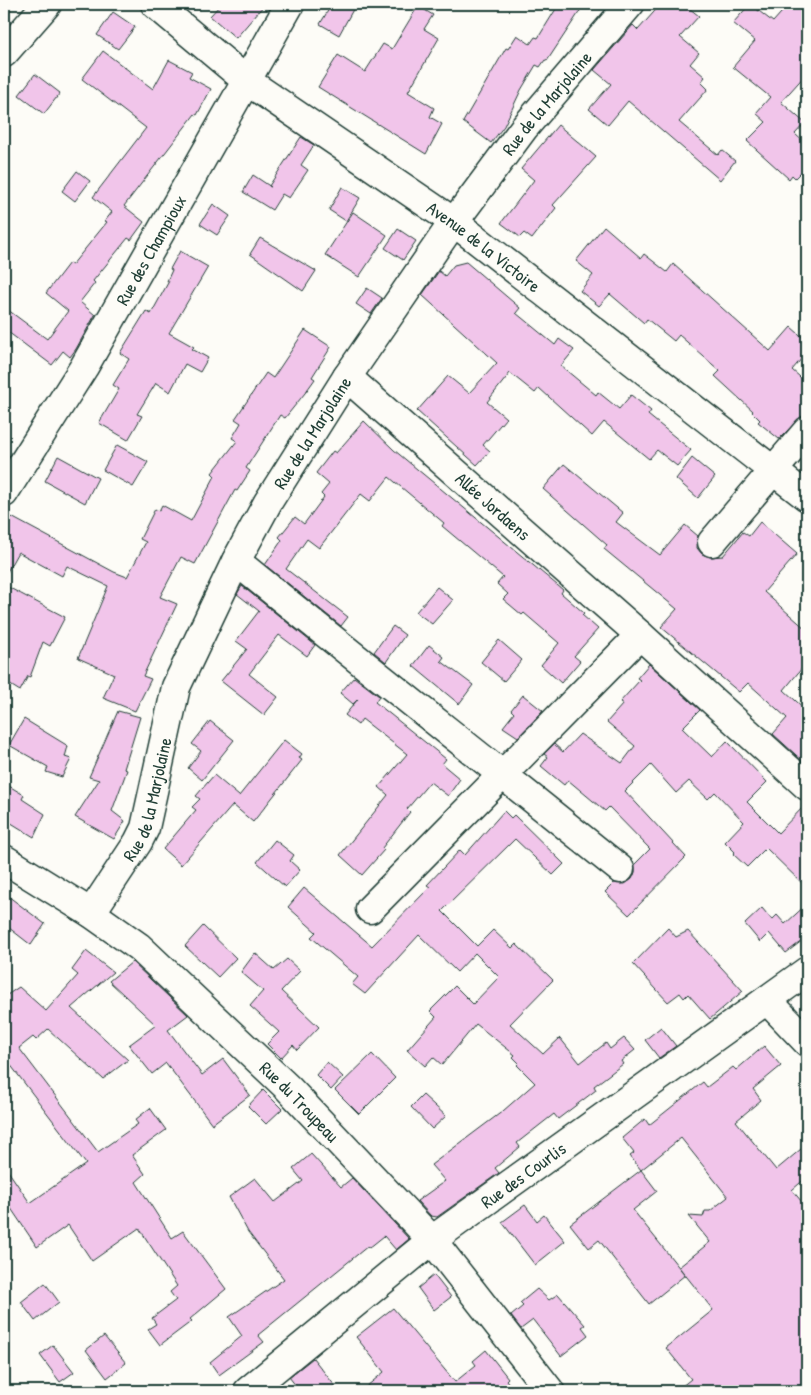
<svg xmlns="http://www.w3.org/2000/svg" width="811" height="1395" viewBox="0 0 811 1395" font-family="'Patrick Hand',sans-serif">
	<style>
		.building { fill: #f1c5ea; stroke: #1f3d34 }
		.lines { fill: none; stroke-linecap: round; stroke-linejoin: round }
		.minor-casing { stroke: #1f3d34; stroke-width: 31 }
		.minor { stroke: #fdfcf7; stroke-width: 28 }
		.labels { text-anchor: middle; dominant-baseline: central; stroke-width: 5; stroke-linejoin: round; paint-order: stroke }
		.street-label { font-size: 18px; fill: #1f3d34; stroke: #fdfcf7 }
	</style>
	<rect width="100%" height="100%" fill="#fdfcf7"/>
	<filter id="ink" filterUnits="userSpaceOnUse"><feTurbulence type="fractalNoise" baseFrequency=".02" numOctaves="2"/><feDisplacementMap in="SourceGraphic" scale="10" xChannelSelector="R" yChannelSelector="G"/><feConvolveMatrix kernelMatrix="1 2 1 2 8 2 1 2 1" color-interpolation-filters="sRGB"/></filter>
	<g filter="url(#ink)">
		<!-- building -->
		<g class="building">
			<path d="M221,4H265L236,38L210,16Z"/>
			<path d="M332,4H356L339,35L320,24Z"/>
			<path d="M559,4H568L580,11L547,61L545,60L540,67L536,65L521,90L504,126L491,143L463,122L506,48L508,49L517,35L530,44L535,37L538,38Z"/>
			<path d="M661,4H684L699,16L680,37L699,53L690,64L705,77L701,82L708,89L679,122L718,155L722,150L735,161L720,180L628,101L608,125L589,109L611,84L594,70L633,25L638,30Z"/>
			<path d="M750,4L773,22L789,4H807V73L781,102L805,123L795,134L807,145V166L795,178L792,175L789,179L747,141L766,122L756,113L770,97L733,67L755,41L733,23Z"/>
			<path d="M418,6L433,15L424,29L439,38L408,92L434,108L430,117L442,124L426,154L318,87L338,55L365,72L383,44L392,49Z"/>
			<path d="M113,12L135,27L118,49L97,35Z"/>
			<path d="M103,51L153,89L169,60L192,72L189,77L211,89L197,115L195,114L124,206L144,222L131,240L128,238L93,281L95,283L80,302L95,315L76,349L70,357L63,351L52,365L4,329V307L47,339L68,311L46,293L69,263L72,265L107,222L105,221L112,212L93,197L146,128L82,79Z"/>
			<path d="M35,74L60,93L44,114L19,95Z"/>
			<path d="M558,125L596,157L553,205L556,208L532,239L524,233L520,237L501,223L534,180L521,169Z"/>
			<path d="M301,137L314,145L301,165L308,170L289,198L282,194L272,210L243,192L253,175L271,187L269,186Z"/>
			<path d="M77,171L90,181L75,201L62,191Z"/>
			<path d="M342,187L360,198L346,221L329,210Z"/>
			<path d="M213,204L230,216L217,235L200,224Z"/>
			<path d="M353,212L387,235L359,277L325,255Z"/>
			<path d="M604,226L641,258L644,254L667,272L673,264L770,351L791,327L807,341V348L801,355L803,357L792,370L807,383V411L779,439L758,422L760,420L752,412L753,411L715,376L720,371L679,335L674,341L647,319L644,323L610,294L599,306L580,291L593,275L576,261Z"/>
			<path d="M398,229L416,241L403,260L385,248Z"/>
			<path d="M260,238L316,271L303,291L250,254Z"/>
			<path d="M180,251L208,267L169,333L194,347L192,349L208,358L200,372L185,364L170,392L156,383L137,414L142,416L128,440L99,423L119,389L113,385L129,359L120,353L146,311L151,314L169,281H167L172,270L170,269Z"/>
			<path d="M466,262L520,308L516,313L555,345L559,339L574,350L561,366L596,395L598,392L619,409L631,395L651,411L648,415L691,450L677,466L657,450L649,459L604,422L592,436L539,388L535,393L510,373L487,402L506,418L483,445L490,451L477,465L417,411L448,376L469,393L497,363L422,295L439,271L445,276L454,265Z"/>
			<path d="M367,288L382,298L371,314L356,304Z"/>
			<path d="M305,330L331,347L312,377L315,379L305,393L285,418L280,415L246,468L250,471L237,491L235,490L195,564L181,557L160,597L177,604L143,676L151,679L135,711L103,698L114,674L78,658L108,586L67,566L62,576L18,552L4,577V513L114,572L127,577L146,542L140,539L155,509L159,511L162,505L191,521L215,476L212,473L237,441L232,438L241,423L235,419L266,373L273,378Z"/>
			<path d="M364,421L394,450L563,590L561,593L584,613L582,615L598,629L574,656L580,661L561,683L541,665L559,643L524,613L522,615L503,599L508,594L497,584L503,577L442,526L444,523L389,477L370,501L361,494L319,548L307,539L286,569L348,617L341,626L265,565L282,540L279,537L295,517L304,524L324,497L321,494L329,484L316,473L333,451L336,453Z"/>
			<path d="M117,445L148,462L133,487L103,470Z"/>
			<path d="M58,456L98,478L85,503L45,481Z"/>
			<path d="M692,458L715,477L698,498L676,479Z"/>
			<path d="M564,464L623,513L616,522L660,555L685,525L698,536L697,548L702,554L710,557L723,556L743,532L749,536L760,522L797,554L764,592L807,630V662L784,690L807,711V765L773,734L787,718L748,683L739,692L661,627L677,609L604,549L607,545L543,489Z"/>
			<path d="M4,585L65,617L50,646L43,642L30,677L28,676L20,691L4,681Z"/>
			<path d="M242,586L315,645L307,656L279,635L249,674L278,697L264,715L221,681L247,649L236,641L259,611L237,594Z"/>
			<path d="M437,587L453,600L432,624L416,612Z"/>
			<path d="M393,626L405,635L386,662L374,652Z"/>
			<path d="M499,640L522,660L504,681L481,662Z"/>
			<path d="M429,645L444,657L441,661L473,685L459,704L413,666Z"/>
			<path d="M649,664L700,710L682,728L712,757L727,741L767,782L747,802L778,833L807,803V888L766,848L747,867L733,854L735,852L725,842L744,822L715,792L708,799L689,781L676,793L651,765L625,791L686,857L629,915L605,892L614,883L625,884L632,879L635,872V864L650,849L609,807L605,811L568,780L564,785L541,766L548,757L544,754L554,744L563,752L580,734L622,763L635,746L607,722L623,704L620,702L640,680L637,678Z"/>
			<path d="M354,677L379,696L375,702L446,759L442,764L460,779L448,796L430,782L407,809L410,812L382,848L384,850L362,875L340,855L388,795L379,787L407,754L362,719L358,725L345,715L358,699L353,704L340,693Z"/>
			<path d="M523,695L543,711L518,737L503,727L514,713L511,710Z"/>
			<path d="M118,711L140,717L124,769L127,770L112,811L125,821L114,839L75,817L99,780L89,777Z"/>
			<path d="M24,719L68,746L65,757L71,759L62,777L46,772L48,767L9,745Z"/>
			<path d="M210,721L234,740L202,780L188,768L201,751L192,744Z"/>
			<path d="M284,740L302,754L299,758L302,760L253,822L233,805L181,865L163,849L196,810L192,807L200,799L196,796L214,775L239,796Z"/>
			<path d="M4,783L24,795L22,799L45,814L34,837L8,821L4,828Z"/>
			<path d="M504,811L511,818L514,815L564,864L553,875L515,839L442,911L477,946L493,930L512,948L516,944L553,980L510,1024L543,1054L560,1038L580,1063L606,1043L610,1049L624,1038L635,1050L621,1061L623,1064L594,1086L596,1090L558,1119L554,1114L517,1143L520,1147L495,1168L499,1173L437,1217L431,1216L417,1201L445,1181L431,1165L503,1111L535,1083L517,1065L519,1063L513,1057L515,1055L476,1024L442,1065L433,1057L425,1066L407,1050L436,1017L430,1011L455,986L473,1004L499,977L475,953L457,972L419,935L365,994L352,984L358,977L311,937L316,932L288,907L304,888L372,946L430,887L427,885L460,850L465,855Z"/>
			<path d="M275,840L294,855L290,861L300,870L285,887L257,862Z"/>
			<path d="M4,893L45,924L31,945L4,924Z"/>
			<path d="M807,904V937L786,953L769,933L760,942L745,924L762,908L772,920L777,915L785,924Z"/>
			<path d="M203,926L236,958L218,977L185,946Z"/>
			<path d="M668,928L676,937L688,931L743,991L710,1019L688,994L684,998L680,993L668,1002L633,964Z"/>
			<path d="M86,951L113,972L71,1008L128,1060L103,1079L48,1029L36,1040L33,1037L19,1048L98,1152L138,1124L135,1120L150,1108L166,1130L132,1155L145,1174L136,1182L172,1238L183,1231L226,1289L190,1319L192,1321L160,1345L148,1329L156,1324L152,1318L176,1300L170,1292L177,1286L139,1228L92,1261L68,1225L37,1247L4,1198V1165L30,1203L86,1164L6,1059L4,1061V997L19,987L46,1011L78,975L72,970Z"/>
			<path d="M255,953L274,970L287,959L300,971L281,991L319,1027L297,1050L293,1045L281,1058L267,1044L279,1032L250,1006L263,991L241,972Z"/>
			<path d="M132,962L188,1015L168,1030L202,1075L223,1059L250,1095L212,1124L166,1063L152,1074L129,1045L156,1025L109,981Z"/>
			<path d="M661,1027L676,1046L659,1058L645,1040Z"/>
			<path d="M764,1046L781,1066L753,1089L761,1100L736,1121L776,1170L807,1144V1177L792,1190L807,1208V1391H676L691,1379L666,1348L713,1310L679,1267L710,1242L689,1216L703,1217L705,1211H710L728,1197L681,1138L641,1170L630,1156L634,1153L622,1138L645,1119L649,1125L703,1082L707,1087L733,1067L736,1070Z"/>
			<path d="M372,1054L395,1078L359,1114L335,1090Z"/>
			<path d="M327,1062L343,1077L331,1090L316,1075Z"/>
			<path d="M263,1090L282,1109L266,1124L248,1106Z"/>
			<path d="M423,1095L446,1116L432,1129L411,1107Z"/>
			<path d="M311,1154L341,1187L352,1178L409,1239L396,1250L384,1236L369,1248L368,1246L258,1335L264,1342L219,1375L210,1362L242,1336L229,1317L284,1279L248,1232L229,1197L255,1178L275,1202L303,1181L293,1169Z"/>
			<path d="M641,1170L657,1191L633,1210L685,1275L649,1304L599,1240L589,1248L570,1224Z"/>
			<path d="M525,1205L537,1221L544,1215L565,1241L535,1265L502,1222Z"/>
			<path d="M434,1275L451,1297L434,1310L418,1288Z"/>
			<path d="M45,1283L59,1302L35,1321L21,1302Z"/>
			<path d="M537,1289L549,1300L558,1294L585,1325L582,1327L588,1335L561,1356L533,1320L521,1329L511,1316L523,1306L520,1303Z"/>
			<path d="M393,1308L455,1382L476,1365L473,1361L486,1350L508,1378L506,1380L515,1391H361L384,1372L356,1337Z"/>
			<path d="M104,1336L126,1363L107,1378L86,1350Z"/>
			<path d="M53,1345L74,1372L60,1382L40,1355Z"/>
			<path d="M313,1358L339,1391H300L289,1377Z"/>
		</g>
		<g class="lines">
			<!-- minor casing -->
			<g class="minor-casing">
				<g id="minor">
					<path id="s1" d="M155,4L247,81L454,222L807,497"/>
					<path d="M4,53L47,4"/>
					<path id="s2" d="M347,377L640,635L807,786"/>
					<path id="s3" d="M4,493L84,367L290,4"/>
					<path d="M712,542L807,431"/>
					<path d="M236,561C363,665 493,766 620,869"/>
					<path id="s4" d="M4,859L91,913L139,947L288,1088L432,1240L550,1391"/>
					<path d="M370,909L640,635"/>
					<path id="s5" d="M91,913L138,842L145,828L176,687L236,561L268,502L347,377L448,230L524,128L630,4"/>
					<path d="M767,1000L807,1042"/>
					<path id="s6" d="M248,1391L432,1240L807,971"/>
				</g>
			</g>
			<!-- minor -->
			<use href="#minor" class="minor"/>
		</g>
	</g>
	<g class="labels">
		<!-- street labels -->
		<g class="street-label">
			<text stroke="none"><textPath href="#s5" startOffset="939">Rue de la Marjolaine</textPath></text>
			<text stroke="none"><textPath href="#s1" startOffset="409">Avenue de la Victoire</textPath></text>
			<text stroke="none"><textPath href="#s3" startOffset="284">Rue des Champioux</textPath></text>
			<text stroke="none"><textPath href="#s5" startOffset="534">Rue de la Marjolaine</textPath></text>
			<text stroke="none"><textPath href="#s2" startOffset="195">Allée Jordaens</textPath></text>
			<text stroke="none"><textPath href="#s5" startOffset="129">Rue de la Marjolaine</textPath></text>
			<text stroke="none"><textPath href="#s4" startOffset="384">Rue du Troupeau</textPath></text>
			<text stroke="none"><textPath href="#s6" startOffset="350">Rue des Courlis</textPath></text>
		</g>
	</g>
	<!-- margin -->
	<rect width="811" height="1395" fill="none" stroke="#fdfcf7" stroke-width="20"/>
	<rect x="10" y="10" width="791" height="1375" fill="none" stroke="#1f3d34" stroke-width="2" filter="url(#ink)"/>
</svg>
